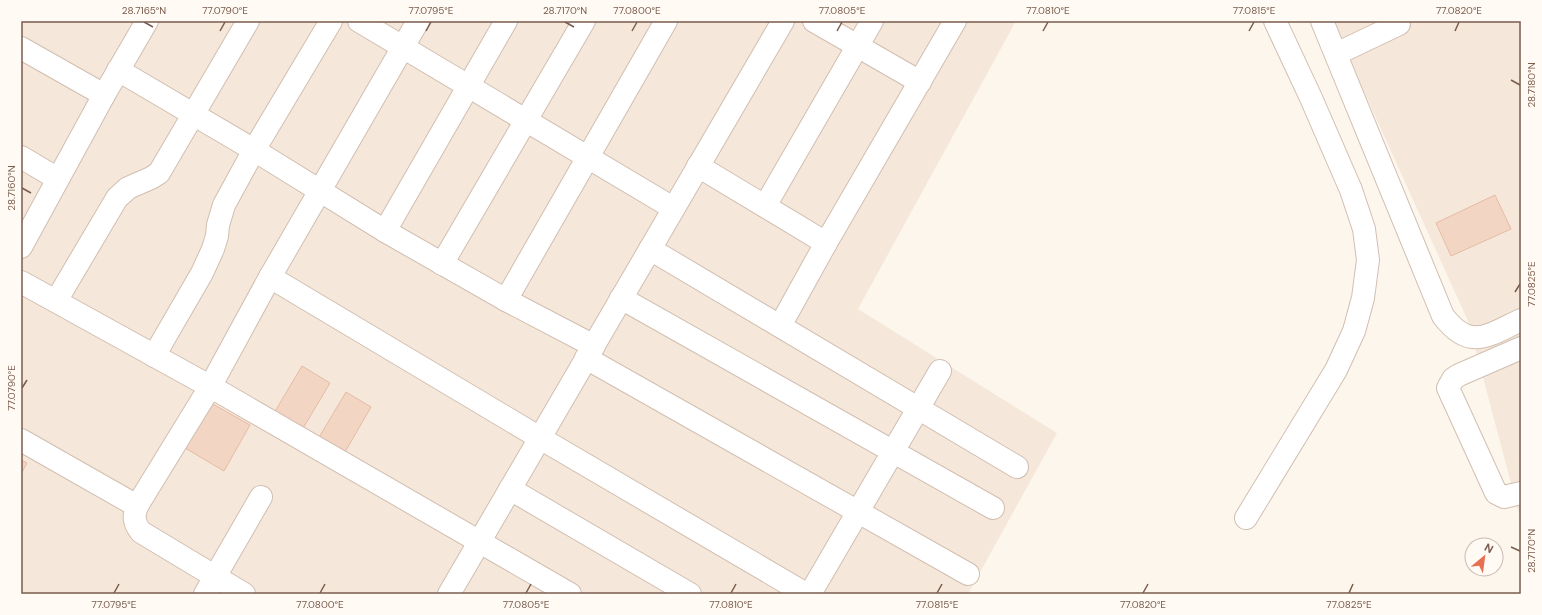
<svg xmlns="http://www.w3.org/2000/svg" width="1542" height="615" viewBox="0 0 1542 615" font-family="'DM Sans',sans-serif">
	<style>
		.residential { fill: #f5e8da }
		.building { fill: #f3d5c3; stroke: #e6bba3 }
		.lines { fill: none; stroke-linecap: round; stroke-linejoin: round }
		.street-casing { stroke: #d1beb0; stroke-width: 24 }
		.street { stroke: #fff; stroke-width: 22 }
		.ticks { fill: none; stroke: #7a5c4d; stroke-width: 1.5 }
		.neatline { fill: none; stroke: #7a5c4d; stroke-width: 1.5 }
		.ticks-label { font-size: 10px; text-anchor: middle; fill: #7a5c4d }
	</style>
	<rect width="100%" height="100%" fill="#fdf6ec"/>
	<!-- residential -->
	<g class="residential">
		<path d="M21,21H1016L858,309L1057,433L968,594H21Z"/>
		<path d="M1332,21H1521V521L1468,321Z"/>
	</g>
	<!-- building -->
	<g class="building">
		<path d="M1495,195L1511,229L1451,256L1436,223Z"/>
		<path d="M302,366L330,383L299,435L271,418Z"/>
		<path d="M346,392L371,407L341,459L315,444Z"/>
		<path d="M211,403L250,425L224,471L185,448Z"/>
		<path d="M21,460L27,463L21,474Z"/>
	</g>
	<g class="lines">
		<!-- street casing -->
		<g class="street-casing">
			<g id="street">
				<path d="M359,21L673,208"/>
				<path d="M814,21L920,82"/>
				<path d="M1322,21L1443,316C1470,351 1487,336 1521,320"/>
				<path d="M21,48L104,95"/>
				<path d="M1336,54L1399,24"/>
				<path d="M118,70L254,150L385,231L506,300L594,346"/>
				<path d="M21,157L58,179"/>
				<path d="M698,166L826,243"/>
				<path d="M765,206L872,21"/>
				<path d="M385,231L506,21"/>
				<path d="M21,247L104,95L147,21"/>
				<path d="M650,249L1017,467"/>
				<path d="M442,264L584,21"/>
				<path d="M270,277L540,438L806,594"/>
				<path d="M21,282L220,392L570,594"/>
				<path d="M621,298L993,508"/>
				<path d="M506,300L666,21"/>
				<path d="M56,301L117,198L128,188L151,178L159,173L248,21"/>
				<path d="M780,326L826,243L955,21"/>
				<path d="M1521,348L1459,375L1453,379L1448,388L1496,493L1504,497L1521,493"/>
				<path d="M154,356L202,273L213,249L217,236L218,225L224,205L254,150L331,21"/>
				<path d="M586,358L968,574"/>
				<path d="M21,440L137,506"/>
				<path d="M510,489L690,594"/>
				<path d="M1246,518L1336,370L1354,331L1363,298L1368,260L1364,229L1351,190L1311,98L1275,21"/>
				<path d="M205,594L261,497"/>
				<path d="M244,594L141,532C134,523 133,517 137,506L210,387L270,277L418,21"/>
				<path d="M449,594L783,21"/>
				<path d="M810,594L940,371"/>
			</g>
		</g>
		<!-- street -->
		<use href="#street" class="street"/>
	</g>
	<!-- ticks -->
	<path class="ticks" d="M144,22L153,27M565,22L574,27M220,31L225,22M426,31L431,22M632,31L637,22M837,31L842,22M1043,31L1048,22M1249,31L1254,22M1455,31L1459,22M1511,80L1520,85M22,188L31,193M1515,292L1520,284M22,388L27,380M1511,547L1520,551M114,593L119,584M320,593L325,584M526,593L531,584M731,593L736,584M937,593L942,584M1143,593L1148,584M1349,593L1353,584"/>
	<!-- border -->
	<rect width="1542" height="615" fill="none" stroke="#fffaf3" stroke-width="44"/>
	<!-- north arrow -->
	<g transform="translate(1484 557) rotate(29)"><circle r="19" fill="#fffaf3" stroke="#cabbb1"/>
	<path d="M0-3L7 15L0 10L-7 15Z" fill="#e76f51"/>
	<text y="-6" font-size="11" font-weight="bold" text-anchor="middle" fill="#7a5c4d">N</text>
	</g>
	<rect x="22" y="22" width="1498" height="571" class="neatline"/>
	<g class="ticks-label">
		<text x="144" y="14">28.7165°N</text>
		<text x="225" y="14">77.0790°E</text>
		<text x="431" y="14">77.0795°E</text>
		<text x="565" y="14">28.7170°N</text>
		<text x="637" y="14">77.0800°E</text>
		<text x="842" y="14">77.0805°E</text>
		<text x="1048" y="14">77.0810°E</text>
		<text x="1254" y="14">77.0815°E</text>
		<text x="1459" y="14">77.0820°E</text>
		<text transform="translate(1531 85) rotate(-90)" y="4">28.7180°N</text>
		<text transform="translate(11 188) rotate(-90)" y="4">28.7160°N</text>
		<text transform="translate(1531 284) rotate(-90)" y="4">77.0825°E</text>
		<text transform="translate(11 388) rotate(-90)" y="4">77.0790°E</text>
		<text transform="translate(1531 551) rotate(-90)" y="4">28.7170°N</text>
		<text x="114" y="608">77.0795°E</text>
		<text x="320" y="608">77.0800°E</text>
		<text x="526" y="608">77.0805°E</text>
		<text x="731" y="608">77.0810°E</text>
		<text x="937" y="608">77.0815°E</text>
		<text x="1143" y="608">77.0820°E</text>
		<text x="1349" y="608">77.0825°E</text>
	</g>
</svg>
